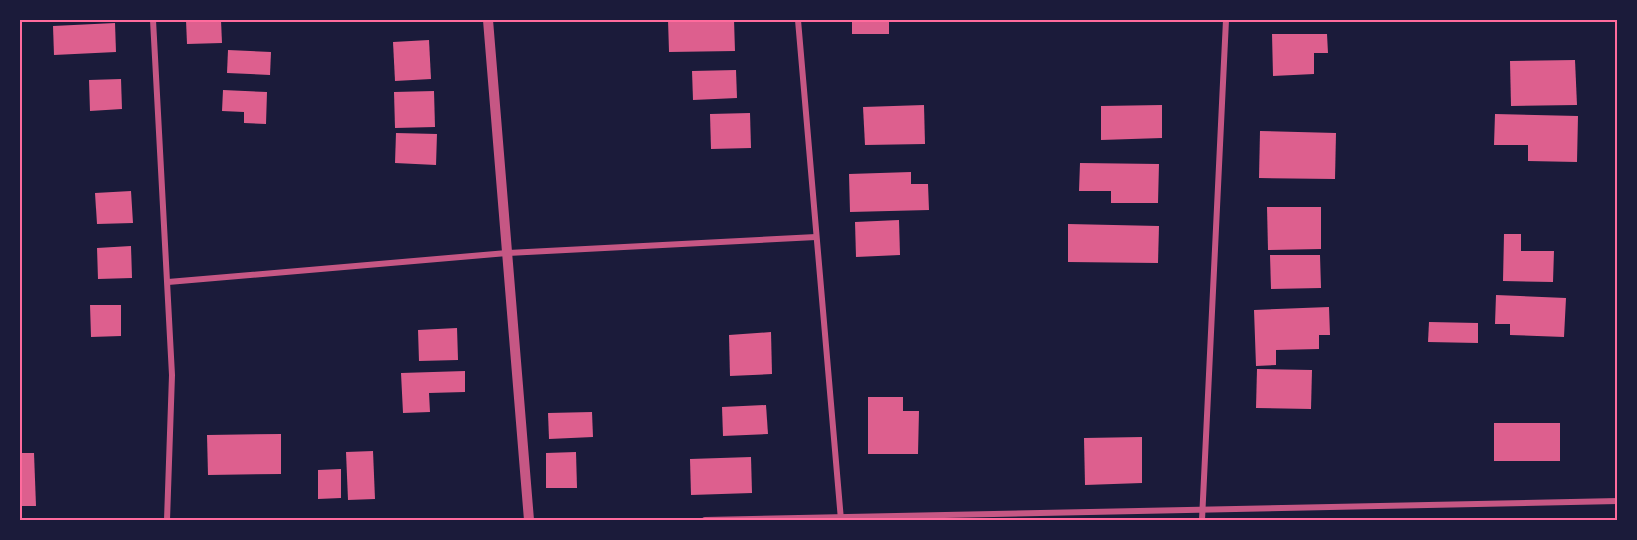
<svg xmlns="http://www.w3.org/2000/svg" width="1637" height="540" viewBox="0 0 1637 540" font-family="Spectral,serif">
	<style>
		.building { fill: #dd5f8e }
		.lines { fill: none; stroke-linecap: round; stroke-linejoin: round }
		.minor { stroke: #c65784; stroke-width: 6 }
		.tertiary { stroke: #c65784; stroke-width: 10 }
		.neatline { fill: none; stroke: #ff6b9d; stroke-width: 2 }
	</style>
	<rect width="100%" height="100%" fill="#1b1b3a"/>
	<!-- building -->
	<g class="building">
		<path d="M186,20H221L222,43L187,44Z"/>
		<path d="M668,20H734L735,51L669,52Z"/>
		<rect x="852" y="20" width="37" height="14"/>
		<path d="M115,23L116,52L54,55L53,26Z"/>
		<path d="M1272,34H1327L1328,53H1314V74L1273,76Z"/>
		<path d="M429,40L431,79L395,81L393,42Z"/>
		<path d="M228,50L271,52L270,75L227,73Z"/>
		<path d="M1575,60L1577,105L1511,106L1510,61Z"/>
		<path d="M736,70L737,98L693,100L692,71Z"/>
		<path d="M121,79L122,109L90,111L89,80Z"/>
		<path d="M223,90L267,92L266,124L244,123V112L222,111Z"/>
		<path d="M434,91L435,127L395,128L394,92Z"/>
		<path d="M924,105L925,144L865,145L863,107Z"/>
		<path d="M1162,105V138L1101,140V106Z"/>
		<path d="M750,113L751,148L711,149L710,114Z"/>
		<path d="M1495,114L1578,116L1577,162L1528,161V145H1494Z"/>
		<path d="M1260,131L1336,133L1335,179L1259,178Z"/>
		<path d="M396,133L437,134L436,165L395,163Z"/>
		<path d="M1080,163L1159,164L1158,203H1111V191H1079Z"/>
		<path d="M911,172V184H928L929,210L850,212L849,174Z"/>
		<path d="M131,191L133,223L97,224L95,193Z"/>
		<path d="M1267,207H1321V249L1268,250Z"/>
		<path d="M899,220L900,255L856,257L855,222Z"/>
		<path d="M1068,224L1159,226L1158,263L1068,262Z"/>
		<path d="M1504,234H1521V251H1554L1553,282L1503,281Z"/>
		<path d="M131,246L132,278L98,279L97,248Z"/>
		<path d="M1270,255H1320L1321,288L1271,289Z"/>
		<path d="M1496,295L1566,298L1564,337L1510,335V324H1495Z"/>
		<path d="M90,305H121V336L91,337Z"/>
		<path d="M1329,307L1330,335H1319V349L1276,350V365L1256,366L1254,310Z"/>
		<path d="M1429,322L1478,323V343L1428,342Z"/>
		<path d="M457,328L458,360L419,361L418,330Z"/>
		<path d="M771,332L772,374L730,376L729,335Z"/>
		<path d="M1257,369L1312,370L1311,409L1256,408Z"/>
		<path d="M465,371V392L429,393L430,412L403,413L401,373Z"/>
		<path d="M868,397H903V411H919L918,454H868Z"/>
		<path d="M766,405L768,434L723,436L722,407Z"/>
		<path d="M592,412L593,437L549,439L548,413Z"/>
		<rect x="1494" y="423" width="66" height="38"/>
		<path d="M281,434V474L208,475L207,435Z"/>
		<path d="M1142,437V483L1085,485L1084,438Z"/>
		<path d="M373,451L375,499L348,500L346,452Z"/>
		<path d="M576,452L577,488H546V453Z"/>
		<path d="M20,453H34L36,506H20Z"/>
		<path d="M751,457L752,493L691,495L690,459Z"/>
		<path d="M341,469V498L318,499V470Z"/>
	</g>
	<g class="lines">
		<!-- minor -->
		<g class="minor">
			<path d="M153,20L172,375L167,520"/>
			<path d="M798,20L841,520"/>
			<path d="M168,282L507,253L816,237"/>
			<path d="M705,520L1618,501"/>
			<path d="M1202,520L1226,20"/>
		</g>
		<!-- tertiary -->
		<path class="tertiary" d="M488,20L529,520"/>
	</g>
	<!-- border -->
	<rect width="1637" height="540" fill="none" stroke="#1b1b3a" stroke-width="42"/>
	<rect x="21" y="21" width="1595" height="498" class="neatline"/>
</svg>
